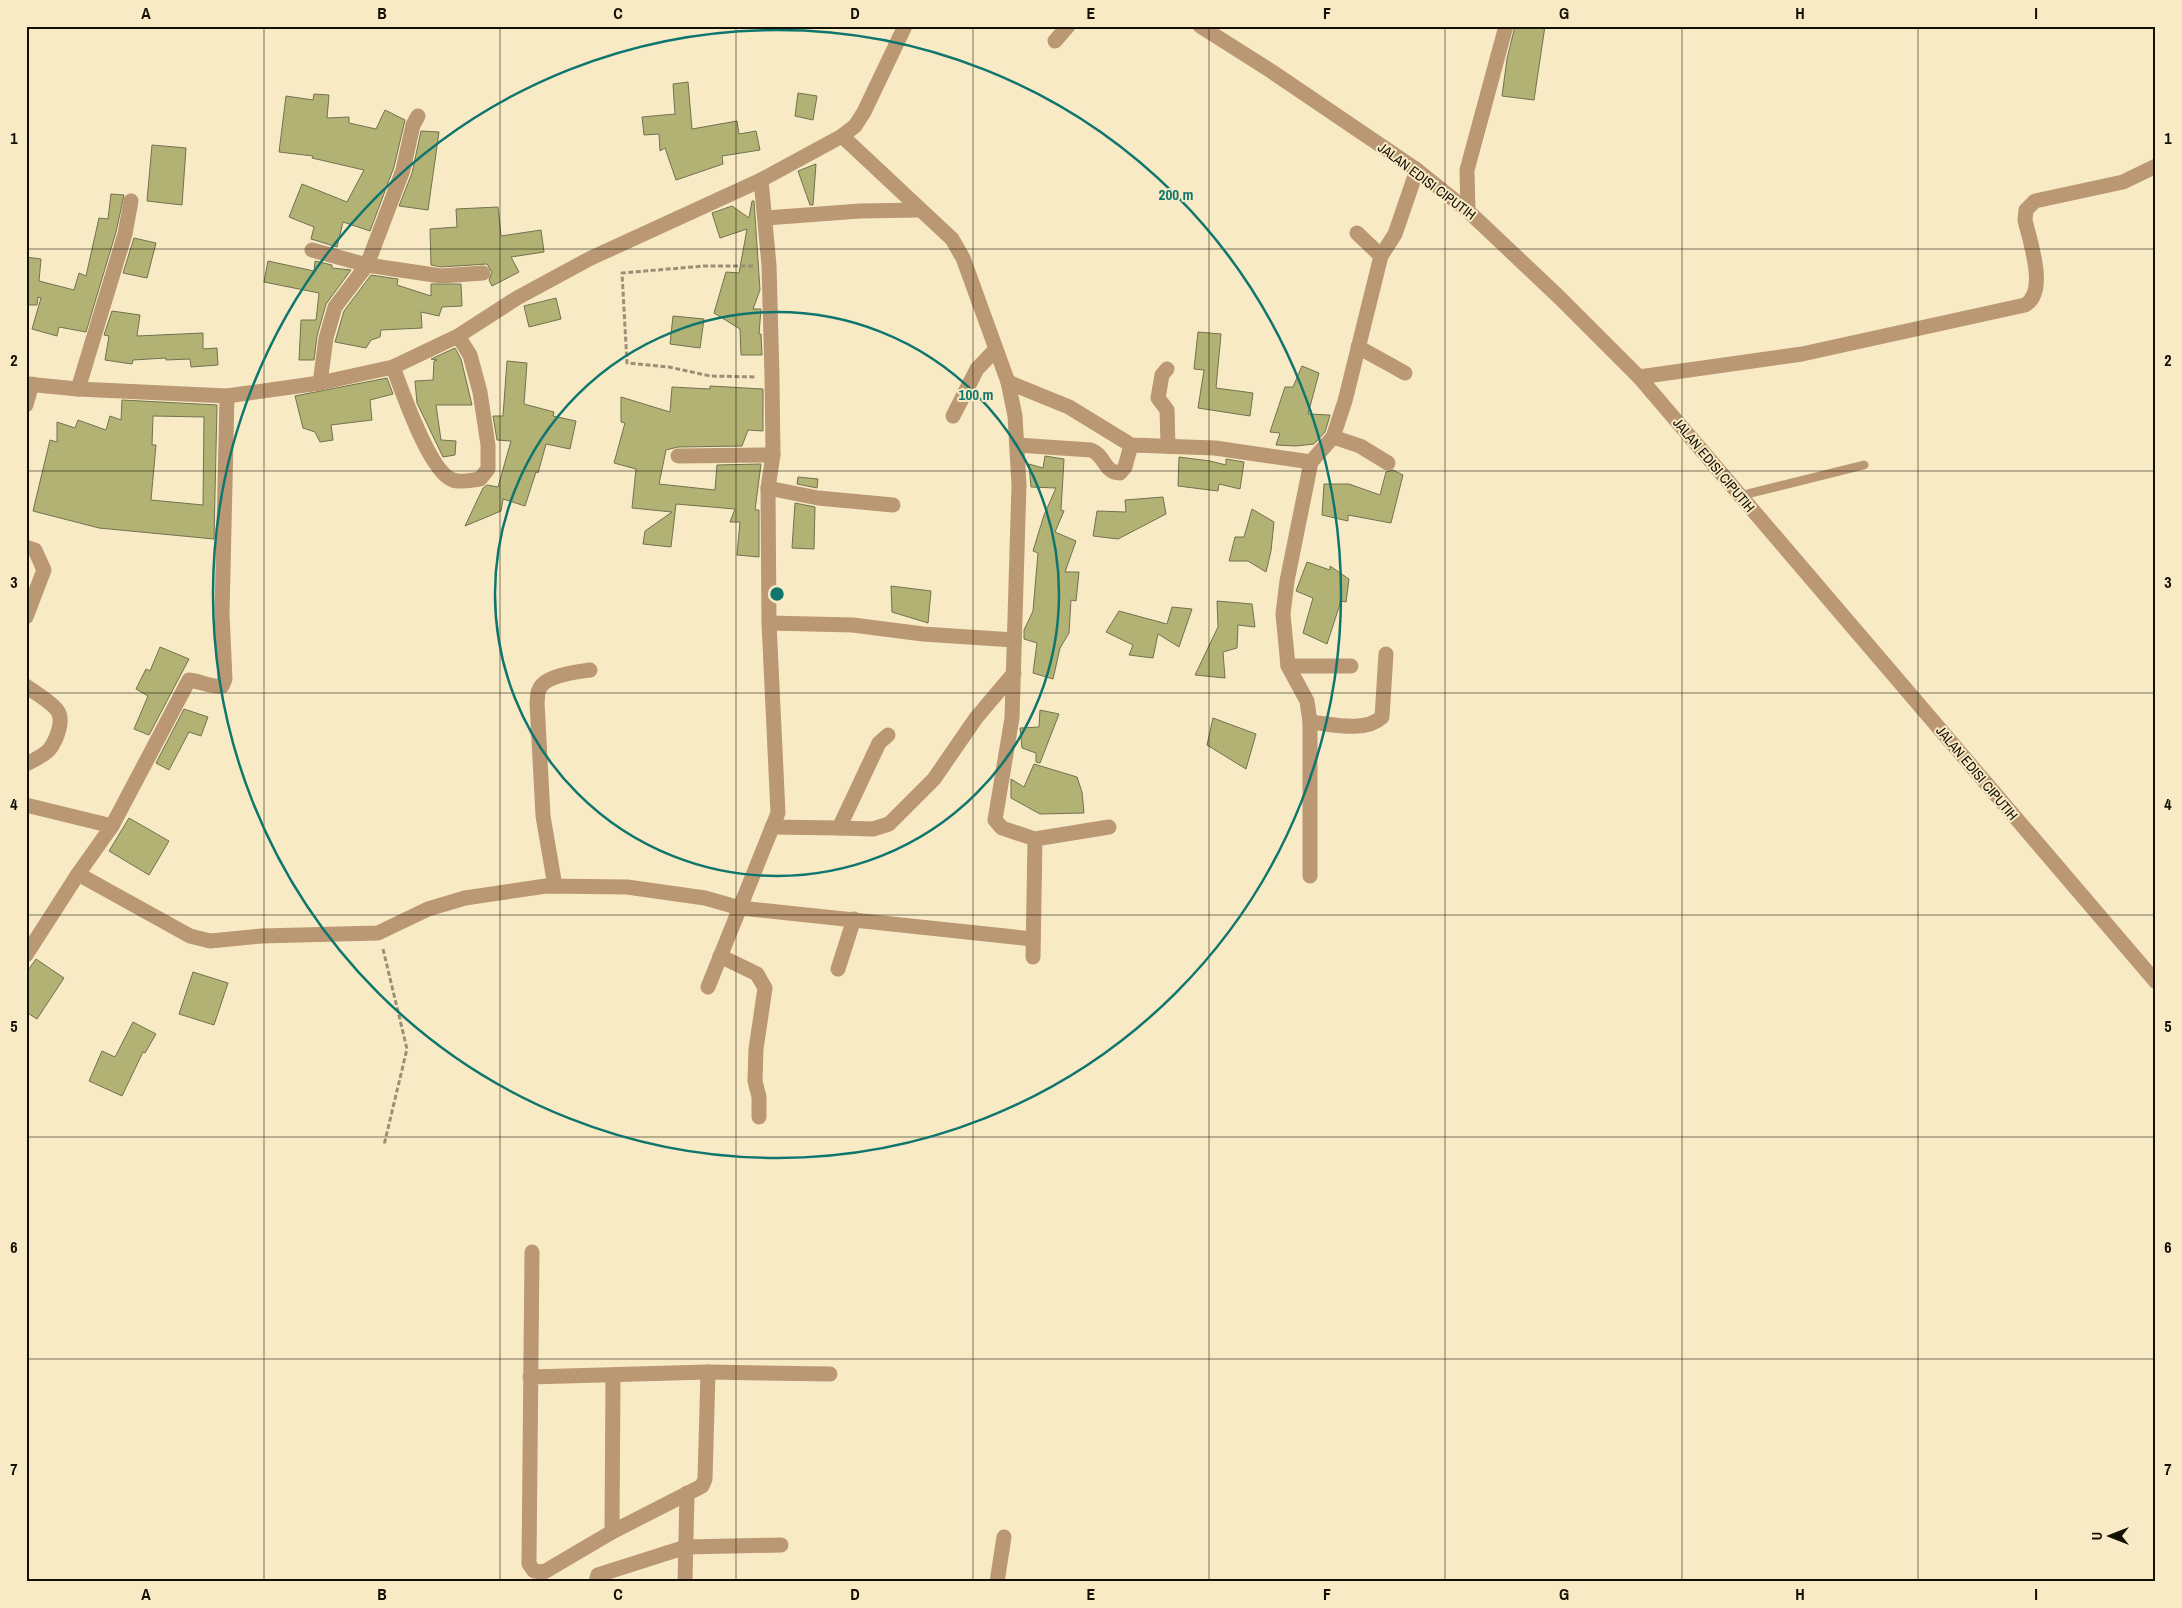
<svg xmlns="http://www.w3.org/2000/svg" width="2182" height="1608" viewBox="0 0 2182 1608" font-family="'Archivo Narrow',sans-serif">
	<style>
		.building { fill: #b1b273; stroke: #717250; fill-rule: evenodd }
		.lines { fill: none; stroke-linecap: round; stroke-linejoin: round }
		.path { stroke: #9b9076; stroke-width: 3; stroke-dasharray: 5 2.5; stroke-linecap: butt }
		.lane { stroke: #ba9874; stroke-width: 9 }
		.street { stroke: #ba9874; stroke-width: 15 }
		.grid { fill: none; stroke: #151004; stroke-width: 1; stroke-opacity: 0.55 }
		.ring { fill: none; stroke: #0f766e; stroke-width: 2.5 }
		.labels { text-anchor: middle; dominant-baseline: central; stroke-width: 4; stroke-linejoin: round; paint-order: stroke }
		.street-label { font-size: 14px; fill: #151004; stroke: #f9eac6 }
		.centre { fill: #0f766e; stroke: #f9eac6; stroke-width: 2.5 }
		.ring-label { font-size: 15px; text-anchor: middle; font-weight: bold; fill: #0f766e; stroke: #f9eac6; stroke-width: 4; stroke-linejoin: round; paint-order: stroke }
		.neatline { fill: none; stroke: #151004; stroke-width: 2 }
		.grid-label { font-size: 16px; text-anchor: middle; font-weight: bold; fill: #151004 }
	</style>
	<rect width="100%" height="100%" fill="#f9eac6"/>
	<!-- building -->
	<g class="building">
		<path d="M1515,26H1545L1534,100L1502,96L1507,59Z"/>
		<path d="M688,82L692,129L737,121L739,134L756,131L760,150L722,156L723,164L676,180L665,148L660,151L659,134L644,135L642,117L675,114L673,84Z"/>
		<path d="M798,93L817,96L813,120L795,116Z"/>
		<path d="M314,94L329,95L327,118L349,117V123L376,129L385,110L405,120L394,167L370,231L343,222L337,247L311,239L314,227L289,217L302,184L347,202L364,170L312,158L313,156L279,152L286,96L313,100Z"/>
		<path d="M421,131L439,132L428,210L399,206L412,173Z"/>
		<path d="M152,145L186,148L182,205L147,201Z"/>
		<path d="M816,164L813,205H810L798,171Z"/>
		<path d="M111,194L124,195L116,232L86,332L59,327L57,336L32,329L41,298L38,297L37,305H26V257L41,259L39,281L74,290L79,273L86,276L99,218L108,219Z"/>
		<path d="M752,201H754L760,290L753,309H761L759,334H761L762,355H741L740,329L714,313L726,272L739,273L747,229L720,238L712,213L732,206L749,218Z"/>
		<path d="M498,207L501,236L541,230L544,252L511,257L519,272L492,286L489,280L492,272L487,264L441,267L431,265L430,229L457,227L456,209Z"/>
		<path d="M134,238L156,243L147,278L123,273Z"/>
		<path d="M268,261L314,271L315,261L332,265V268L351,270L326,304L317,336L314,360H299L301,320H316L319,293L264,282Z"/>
		<path d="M371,275L398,279L397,285L431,296V284H461L462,306L442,307L439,316L421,312L422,328L381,330L380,337L371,340L366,348L335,342L344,311Z"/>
		<path d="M556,298L561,319L529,327L524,306Z"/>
		<path d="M112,311L140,315L137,336L203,333V349L217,348L218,365L191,367L190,359L166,360V358L133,360L132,364L105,360L109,336L104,335Z"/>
		<path d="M673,316L704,319L700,348L670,344Z"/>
		<path d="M1198,332L1221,334L1216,388L1253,393L1250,416L1198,408L1204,370L1194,369Z"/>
		<path d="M455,348L461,359L472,405H436L441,440L456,441L455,455L443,457L417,403L415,381L433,380L434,361L437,360L431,359Z"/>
		<path d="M507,361L527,363L524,404L554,412L553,416L576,421L570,449L546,444L538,473L536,472L525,506L503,499L501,511L465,526L483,488L487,485L498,487L511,441L497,440L493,416H503Z"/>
		<path d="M1302,366L1319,373L1308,414L1330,415L1329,419L1325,432L1314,444L1296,446L1276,445L1280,433L1270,432L1285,387H1293Z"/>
		<path d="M387,378L393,394L370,400L372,420L331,425L333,440L320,442L315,432L303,428L295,396Z"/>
		<path d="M710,386L763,389V431L748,430L742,446L678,447L666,450L659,484L715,490L717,465L761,464L755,510H759V557L737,555L740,522H730L735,509L676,504L671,547L643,544L645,531L672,512L632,508L636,469L614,463L625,423L621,422V397L670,412L672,387L710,389Z"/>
		<path d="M122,400L217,405L214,539L99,528L33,511L50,440L57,442V422L75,428L78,420L106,430L110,416L121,420ZM153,416L204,417L203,505L151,500L156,445H152Z"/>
		<path d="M1045,456L1064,459L1061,510L1064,511L1055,532L1076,541L1065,572H1079L1076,601L1071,600L1069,633L1060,648L1053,679L1033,673L1037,643L1024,639V630L1033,611L1038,553L1033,551L1044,515L1056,488L1031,487L1029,464L1043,468Z"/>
		<path d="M1179,457L1210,461L1226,465V459L1244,462L1240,489L1219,484L1218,491L1178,486Z"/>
		<path d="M1393,470L1403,475L1391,523L1348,515V521L1322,515L1324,484H1349L1380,495L1386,472Z"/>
		<path d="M798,477L818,479L817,488L797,484Z"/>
		<path d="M1163,497L1166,514L1118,539L1093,536L1097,511L1126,512L1125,500Z"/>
		<path d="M795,503L815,507L814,549L792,548Z"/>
		<path d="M1252,509L1274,522L1271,551L1266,572L1248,561H1229L1235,537H1244Z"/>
		<path d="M1307,562L1330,570V566L1349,579L1346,602L1341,601L1327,644L1303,633L1313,598L1296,591Z"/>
		<path d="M891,586L931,591L928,623L892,612Z"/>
		<path d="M1217,601L1252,604L1255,627L1238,625L1237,648L1223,652L1225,678L1195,675L1218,627Z"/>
		<path d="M1172,607L1192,609L1179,647L1158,634L1153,658L1129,655L1133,645L1106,632L1119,611L1167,624Z"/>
		<path d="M160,647L189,659L149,735L134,729L148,696L136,689L146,669L150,671Z"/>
		<path d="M184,709L208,717L201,736L189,732L169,770L156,763Z"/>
		<path d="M1040,710L1059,714L1040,763L1036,762V753L1022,748L1020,728L1039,727Z"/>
		<path d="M1213,718L1256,734L1246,769L1207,745Z"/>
		<path d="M1034,764L1077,777L1082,792L1084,813L1040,814L1011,798V779L1024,787Z"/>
		<path d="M129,818L169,841L149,875L109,851Z"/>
		<path d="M36,959L64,978L37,1019L26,1012V973Z"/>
		<path d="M193,972L228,983L214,1025L179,1014Z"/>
		<path d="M133,1022L156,1034L145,1053L143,1052L122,1096L89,1081L102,1051L115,1057Z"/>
	</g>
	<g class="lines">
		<!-- path -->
		<g class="path">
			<path d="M753,266H704L622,273L627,363L669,367L710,376L756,377"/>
			<path d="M383,949L407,1049L384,1145"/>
		</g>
		<!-- lane -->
		<path class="lane" d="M1739,496L1864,465"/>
		<!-- street -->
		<g class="street">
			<path d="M1200,26L1271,71L1417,170L1468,211L1560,298L1639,377L2156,982"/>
			<path d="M1055,41L1068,26"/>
			<path d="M842,136L952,239L963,258L1008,382L1015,416L1019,485L1012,718L995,820L1002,828L1035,839L1109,827"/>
			<path d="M1468,211L1467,170L1506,26"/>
			<path d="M766,218L860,211L920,210"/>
			<path d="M1357,233L1381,256"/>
			<path d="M312,250L367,265L441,276L483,273"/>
			<path d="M1358,347L1405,373"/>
			<path d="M393,367C402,391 430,473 453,480C460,483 472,480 480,479L488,469V445L480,392L470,355L458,336"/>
			<path d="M1167,369L1162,375L1158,398L1167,410L1168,446"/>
			<path d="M1639,377L1802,354L2025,305C2048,292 2030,242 2025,220L2026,210L2035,201L2123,182L2156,166"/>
			<path d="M1008,382L1069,407L1131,445L1215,448L1311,462L1333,437L1345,401L1381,256L1395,234L1417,170"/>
			<path d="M320,383L326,338L335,307L367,265L403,170L413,125L418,116"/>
			<path d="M26,384L78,389L227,396L320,383L393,367L458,336L517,298L591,258L761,180L842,136L855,126L864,112L905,26"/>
			<path d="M78,389L125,234L131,201"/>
			<path d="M26,405L32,384"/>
			<path d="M953,416L977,369L995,350"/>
			<path d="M1333,437L1360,446L1388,463"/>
			<path d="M1017,445L1091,450C1105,455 1104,473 1120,473L1125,467L1131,445"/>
			<path d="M678,456L773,455"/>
			<path d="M768,488L818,498L893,505"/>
			<path d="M26,547L35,550L44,570L26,617"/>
			<path d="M769,623L853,625L923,634L1014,640"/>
			<path d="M1288,666H1351"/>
			<path d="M26,686C35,693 50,701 57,710C65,720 56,741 49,750C43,756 34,760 26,764"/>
			<path d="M1310,722C1332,724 1365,733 1382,717L1386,654"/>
			<path d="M26,805L112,826"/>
			<path d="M772,827L839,828L879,743L888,735"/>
			<path d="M839,828L873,829L889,824L934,779L976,718L1014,673"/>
			<path d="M78,874L190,936L210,941L261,936L378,933L428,909L465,898L546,886L627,887L705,898L740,908L1033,939"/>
			<path d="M1310,876V722L1307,701L1288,666L1283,614L1287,581L1311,462"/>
			<path d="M555,886L543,816L537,702C538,698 537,693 539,690C544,675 577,672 590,670"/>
			<path d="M26,955L78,874L112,826L189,680C200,681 212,688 222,686L225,679L222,614L227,396"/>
			<path d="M720,956L757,974L765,988L756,1049L755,1081L759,1097V1117"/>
			<path d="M1033,957L1035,839"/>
			<path d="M838,969L854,919"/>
			<path d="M708,987L778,813L769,623L768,488L773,455L772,377L769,265L761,180"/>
			<path d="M708,1372L830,1374"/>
			<path d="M530,1377L708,1372L705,1479L702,1486L612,1532L544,1572L534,1571L529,1564L532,1252"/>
			<path d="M612,1532L613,1375"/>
			<path d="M596,1582L598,1575L686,1547L781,1545"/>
			<path d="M685,1582L687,1493"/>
			<path d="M997,1582L1004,1537"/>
		</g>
	</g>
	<!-- grid -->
	<path class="grid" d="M264,26V1582M500,26V1582M736,26V1582M973,26V1582M1209,26V1582M1445,26V1582M1682,26V1582M1918,26V1582M26,249H2156M26,471H2156M26,693H2156M26,915H2156M26,1137H2156M26,1359H2156"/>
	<!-- distance rings -->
	<g class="ring">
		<circle cx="777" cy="594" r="282"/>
		<circle cx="777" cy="594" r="564"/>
	</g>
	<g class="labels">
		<!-- street labels -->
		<g class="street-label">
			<text transform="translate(1427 181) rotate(37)">JALAN EDISI CIPUTIH</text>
			<text transform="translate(1714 465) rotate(50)">JALAN EDISI CIPUTIH</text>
			<text transform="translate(1977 773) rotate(50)">JALAN EDISI CIPUTIH</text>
		</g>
	</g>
	<circle cx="777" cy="594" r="8" class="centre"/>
	<g class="ring-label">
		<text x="1176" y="200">200 m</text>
		<text x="976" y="400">100 m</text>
	</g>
	<!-- border -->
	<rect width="2182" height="1608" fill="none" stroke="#f9eac6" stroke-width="55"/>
	<!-- north arrow -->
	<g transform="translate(2110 1536) rotate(270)" stroke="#f9eac6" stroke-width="4" paint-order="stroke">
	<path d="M0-4L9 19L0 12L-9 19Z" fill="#151004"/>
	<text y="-8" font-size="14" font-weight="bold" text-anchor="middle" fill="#151004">U</text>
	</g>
	<rect x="28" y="28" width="2126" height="1552" class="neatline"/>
	<g class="grid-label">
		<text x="146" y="19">A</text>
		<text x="382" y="19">B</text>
		<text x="618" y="19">C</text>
		<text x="855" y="19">D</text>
		<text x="1091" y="19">E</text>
		<text x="1327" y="19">F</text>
		<text x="1564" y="19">G</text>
		<text x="1800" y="19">H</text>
		<text x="2036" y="19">I</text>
		<text x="14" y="144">1</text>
		<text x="2168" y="144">1</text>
		<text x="14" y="366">2</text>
		<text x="2168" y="366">2</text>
		<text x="14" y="588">3</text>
		<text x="2168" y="588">3</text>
		<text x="14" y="810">4</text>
		<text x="2168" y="810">4</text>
		<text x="14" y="1032">5</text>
		<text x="2168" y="1032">5</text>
		<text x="14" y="1253">6</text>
		<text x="2168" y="1253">6</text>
		<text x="14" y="1475">7</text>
		<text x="2168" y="1475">7</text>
		<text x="146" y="1600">A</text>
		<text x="382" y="1600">B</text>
		<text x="618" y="1600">C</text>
		<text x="855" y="1600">D</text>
		<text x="1091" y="1600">E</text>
		<text x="1327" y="1600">F</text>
		<text x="1564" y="1600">G</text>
		<text x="1800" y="1600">H</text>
		<text x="2036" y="1600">I</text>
	</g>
</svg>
